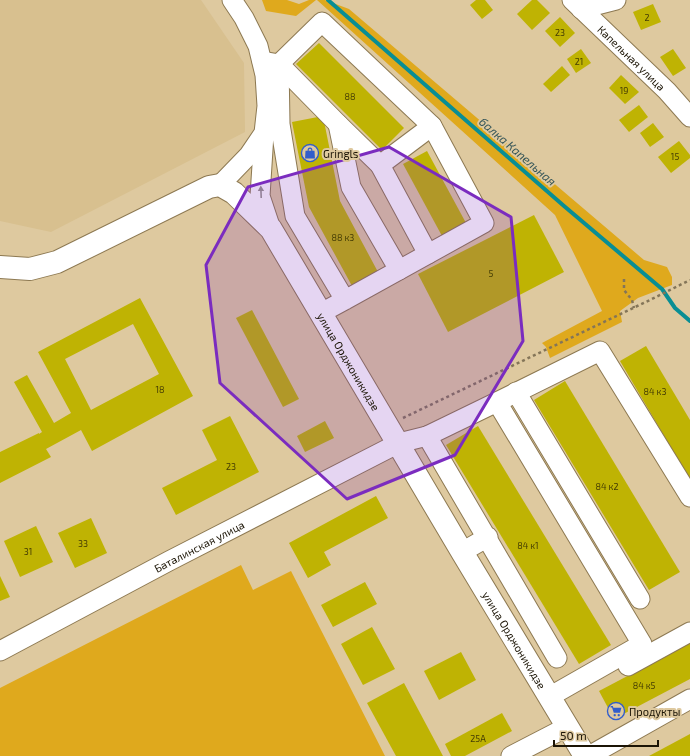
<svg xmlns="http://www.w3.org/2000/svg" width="690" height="756" viewBox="0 0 690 756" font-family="'Exo 2',sans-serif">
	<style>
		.built { fill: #d8c08f }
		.green { fill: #dfa91d }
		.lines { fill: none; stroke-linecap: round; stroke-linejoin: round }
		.stream { stroke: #098e94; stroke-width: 4 }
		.building { fill: #bfb303; fill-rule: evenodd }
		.minor-casing { stroke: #8d7952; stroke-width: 21 }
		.major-casing { stroke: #8d7952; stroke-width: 24 }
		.path { stroke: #847558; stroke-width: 2.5; stroke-dasharray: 3 3; stroke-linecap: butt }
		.minor { stroke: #fff; stroke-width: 19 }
		.major { stroke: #fff; stroke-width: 22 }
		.oneway { fill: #98958e }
		.marked { fill: #7b2cbf; fill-opacity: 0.2; stroke: #7b2cbf; stroke-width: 3; stroke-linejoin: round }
		.labels { text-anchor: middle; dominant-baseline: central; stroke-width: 4; stroke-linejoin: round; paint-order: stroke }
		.number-label { font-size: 9px; fill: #443c04 }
		.street-label { font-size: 11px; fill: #1b1405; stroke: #dec99f }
		.poi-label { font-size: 11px; fill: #1b1405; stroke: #dec99f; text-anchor: start }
		.water-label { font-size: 12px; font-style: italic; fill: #355558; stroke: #dec99f }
	</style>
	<rect width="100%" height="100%" fill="#dec99f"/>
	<!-- built -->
	<path class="built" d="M0,0H201L244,63L245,132L51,232L0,221Z"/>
	<!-- green -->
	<g class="green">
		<path d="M262,0H287L299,4L309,0H316L296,16L266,11Z"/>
		<path d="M317,0H325L349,9L644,260L667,267L672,277V285L638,298L620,311L622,322L550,358L546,347L542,343L602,311L555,215Z"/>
		<path d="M241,565L253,590L291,571L385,756H0V688Z"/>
	</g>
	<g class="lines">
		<!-- stream -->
		<path class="stream" d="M328,0L564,206L662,289L675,308L690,321"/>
	</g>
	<!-- building -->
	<g class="building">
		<path d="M476,0H485L493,10L482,19L470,5Z"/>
		<path d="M532,0H537L550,13L532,30L517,14Z"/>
		<path d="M653,4L661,22L641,30L633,12Z"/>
		<path d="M560,17L575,33L560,47L545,31Z"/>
		<path d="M319,43L404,128L382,150L296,64Z"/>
		<path d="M581,49L591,63L576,73L567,59Z"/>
		<path d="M673,49L686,68L673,76L660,57Z"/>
		<path d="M562,66L570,75L551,92L543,84Z"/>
		<path d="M621,75L639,92L625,104L609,88Z"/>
		<path d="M639,105L648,117L629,132L619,120Z"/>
		<path d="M323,116L340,201L378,272L352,286L309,207L292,122Z"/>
		<path d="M653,123L664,137L650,147L640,133Z"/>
		<path d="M679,141L690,155V158L671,173L658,157Z"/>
		<path d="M427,151L466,223L442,236L403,164Z"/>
		<path d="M534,215L564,272L448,332L418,274Z"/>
		<path d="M140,298L193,396L92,451L81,430L46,449L51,457L0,483V452L39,433V434L42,432L14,382L27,375L54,423L71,413L38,352ZM133,324L159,374L91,410L65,359Z"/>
		<path d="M252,310L299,399L283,407L236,318Z"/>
		<path d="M646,346L690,420V480L620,361Z"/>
		<path d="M565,381L680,572L649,590L534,400Z"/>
		<path d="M230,416L259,472L176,515L162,488L217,460L202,430Z"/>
		<path d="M325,421L334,438L305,452L297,436Z"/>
		<path d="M478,426L611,645L579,664L446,445Z"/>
		<path d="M376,496L388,518L324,552L331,565L308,578L289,543Z"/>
		<path d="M91,518L107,553L75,568L58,533Z"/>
		<path d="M36,526L53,562L20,577L4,541Z"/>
		<path d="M0,576L10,597L0,601Z"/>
		<path d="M365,582L377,604L333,627L321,605Z"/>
		<path d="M372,627L395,669L363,685L341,644Z"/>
		<path d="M690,643V679L614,719L599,691Z"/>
		<path d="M461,652L476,680L439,700L424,671Z"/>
		<path d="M404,683L443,756H396L367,703Z"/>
		<path d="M502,713L512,731L465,756H451L445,744Z"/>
		<path d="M690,734V756H649Z"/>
	</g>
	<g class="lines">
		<!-- minor casing -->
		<g class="minor-casing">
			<g id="minor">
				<path id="s1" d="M572,0L667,91L690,117"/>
				<path d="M581,9L616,0"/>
				<path d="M262,61L279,64L338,124L380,165L428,254"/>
				<path d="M338,124L351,187L399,270"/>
				<path d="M264,134L260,196L271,229"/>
				<path d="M380,165L432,126"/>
				<path d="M220,185L249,155L264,133L267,106L265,75L258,46L244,18L232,0"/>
				<path d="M321,313L345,300L484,223L432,126L322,22L279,64L280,124L295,216L345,300"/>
				<path d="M516,392L640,599"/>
				<path d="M497,402L600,351L690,497"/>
				<path d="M427,436L557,658"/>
				<path d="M462,552L488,537"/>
				<path id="s2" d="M0,651L169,561L399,443L427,436L497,402L642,644L549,697"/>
				<path d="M628,666L690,632"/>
				<path d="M511,756L567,727"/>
				<path d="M589,756L690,699"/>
			</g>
		</g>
		<!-- major casing -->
		<g class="major-casing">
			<g id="major">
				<path id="s3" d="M0,267L30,269L57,262L209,187L220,185L234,193L271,229L462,552L585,756"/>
			</g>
		</g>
		<!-- path -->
		<g class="path">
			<path d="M624,279V290L632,300L634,308"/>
			<path d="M403,418L652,299L690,280"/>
		</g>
		<!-- minor -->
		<use href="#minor" class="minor"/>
		<!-- major -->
		<use href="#major" class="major"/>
	</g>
	<!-- one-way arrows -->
	<defs><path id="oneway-solid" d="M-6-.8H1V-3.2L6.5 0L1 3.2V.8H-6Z"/></defs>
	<use class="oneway" href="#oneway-solid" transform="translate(261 192) rotate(-92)"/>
	<!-- marked area -->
	<path class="marked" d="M389,147L511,217L523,341L455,455L347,499L220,383L206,265L248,187Z"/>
	<!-- icons -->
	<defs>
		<g id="shop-ring" transform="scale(0.9)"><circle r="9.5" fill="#dec99f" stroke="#315dcc" stroke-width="1.5"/><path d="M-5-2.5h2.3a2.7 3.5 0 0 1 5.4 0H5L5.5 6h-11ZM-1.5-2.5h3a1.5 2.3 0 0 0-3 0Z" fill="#315dcc"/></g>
		<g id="supermarket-ring" transform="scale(0.9)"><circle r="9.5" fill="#dec99f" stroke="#315dcc" stroke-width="1.5"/><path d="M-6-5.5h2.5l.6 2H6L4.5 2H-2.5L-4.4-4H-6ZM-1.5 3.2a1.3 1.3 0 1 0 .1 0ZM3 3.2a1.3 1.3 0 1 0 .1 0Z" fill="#315dcc"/></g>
	</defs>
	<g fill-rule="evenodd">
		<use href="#shop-ring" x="310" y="153"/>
		<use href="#supermarket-ring" x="616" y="711"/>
	</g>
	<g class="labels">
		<!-- number labels -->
		<g class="number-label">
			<text x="647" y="17">2</text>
			<text x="560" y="32">23</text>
			<text x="579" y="61">21</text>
			<text x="624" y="90">19</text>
			<text x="350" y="96">88</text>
			<text x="675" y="156">15</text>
			<text x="343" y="237">88 к3</text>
			<text x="491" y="273">5</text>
			<text x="160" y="389">18</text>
			<text x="655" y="391">84 к3</text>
			<text x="231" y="466">23</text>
			<text x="607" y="486">84 к2</text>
			<text x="83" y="543">33</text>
			<text x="528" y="545">84 к1</text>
			<text x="28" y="551">31</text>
			<text x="644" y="685">84 к5</text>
			<text x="478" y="738">25А</text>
		</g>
		<!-- street labels -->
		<g class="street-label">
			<text stroke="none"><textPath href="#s1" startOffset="83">Капельная улица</textPath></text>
			<text stroke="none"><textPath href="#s3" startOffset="460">улица Орджоникидзе</textPath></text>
			<text stroke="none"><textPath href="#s2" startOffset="225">Баталинская улица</textPath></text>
			<text stroke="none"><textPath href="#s3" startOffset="784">улица Орджоникидзе</textPath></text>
		</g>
		<!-- poi labels -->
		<g class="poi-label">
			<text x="323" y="153">Gringls</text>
			<text x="629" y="711">Продукты</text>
		</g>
		<!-- water labels -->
		<g class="water-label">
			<text transform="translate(518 151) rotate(41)">балка Капельная</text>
		</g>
	</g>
	<!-- scale -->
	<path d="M554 740v6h104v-6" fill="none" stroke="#1b1405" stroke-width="2"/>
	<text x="560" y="740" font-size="12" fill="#1b1405" stroke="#dec99f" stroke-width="3" paint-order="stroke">50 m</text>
</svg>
